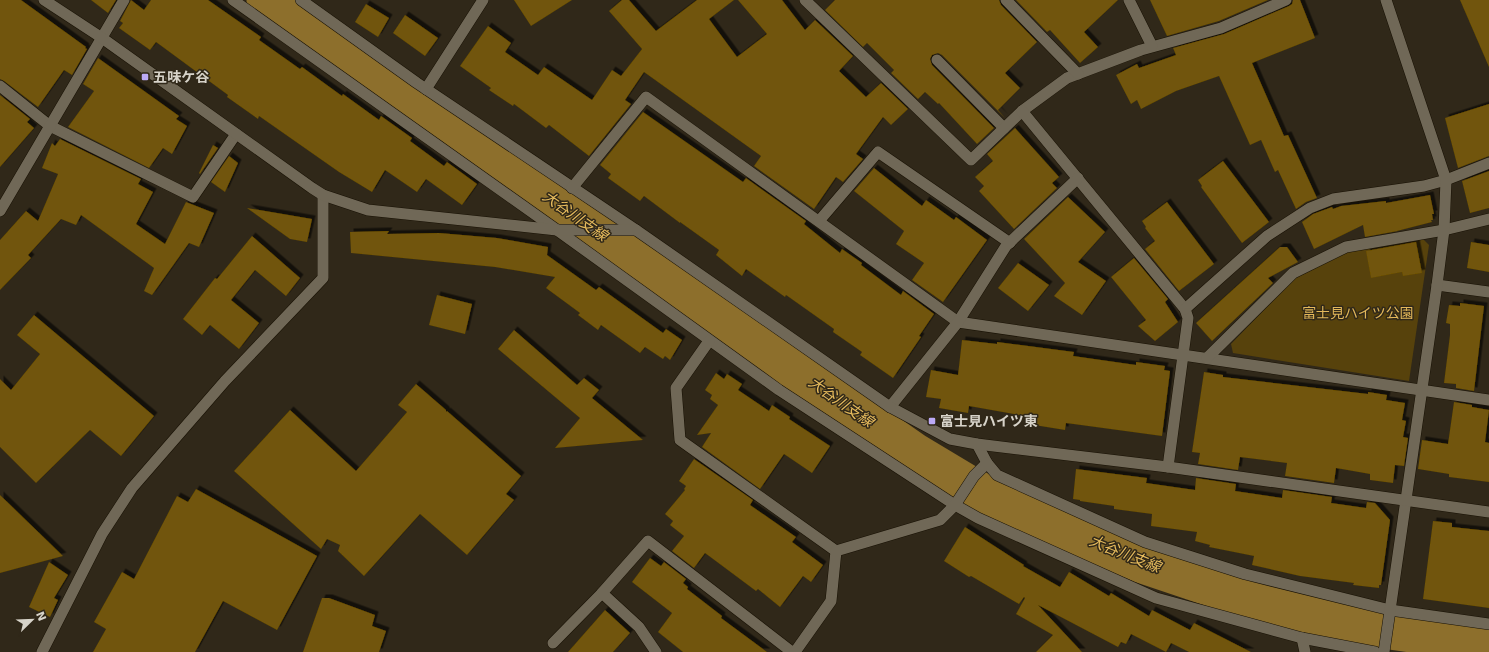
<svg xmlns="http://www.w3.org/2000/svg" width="1489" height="652" viewBox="0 0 1489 652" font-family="'DejaVu Sans','Noto Sans JP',sans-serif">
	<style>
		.green { fill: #57420c }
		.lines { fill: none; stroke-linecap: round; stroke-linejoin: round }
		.river { stroke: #8d6f2c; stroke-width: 41 }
		.building { fill: #715407; filter: url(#shadow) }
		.service-casing { stroke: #181104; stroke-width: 12 }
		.minor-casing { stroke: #181104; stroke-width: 12 }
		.tertiary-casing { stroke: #181104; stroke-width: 12 }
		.service { stroke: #706857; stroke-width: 11 }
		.minor { stroke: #706857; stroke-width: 11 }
		.tertiary { stroke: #706857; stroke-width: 11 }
		.poi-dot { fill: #bcaaf6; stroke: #302819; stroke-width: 1.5 }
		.labels { text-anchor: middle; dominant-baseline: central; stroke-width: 3; stroke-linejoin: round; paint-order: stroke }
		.poi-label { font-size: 14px; font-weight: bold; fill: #d7d3c9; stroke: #302819; text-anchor: start }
		.park-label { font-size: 14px; fill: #e3b85a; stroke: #302819 }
		.water-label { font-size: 15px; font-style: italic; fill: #e6bb5d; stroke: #302819 }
	</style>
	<defs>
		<filter id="shadow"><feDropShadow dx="3.5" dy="-3.5" stdDeviation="0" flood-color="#0009"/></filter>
	</defs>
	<rect width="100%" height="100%" fill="#302819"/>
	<!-- green -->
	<path class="green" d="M1423,239L1429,245L1409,381L1233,353L1231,344L1295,278L1348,251Z"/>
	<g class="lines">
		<!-- river -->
		<path class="river" d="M267,0L564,209L914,453L984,495L1140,562L1250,599L1323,617L1369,626L1489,643"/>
	</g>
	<!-- building -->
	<g class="building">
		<path d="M0,0H21L86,47L85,48L87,49L72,75L64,70L38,107L4,81L0,79Z"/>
		<path d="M91,0H116L108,13Z"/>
		<path d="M131,0L144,10L151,0H208L261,37L259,40L300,69L302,67L342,96L343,94L379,120L381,116L412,138L410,141L444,166L447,162L477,184L462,205L426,179L417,192L385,170L372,192L339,172L259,116L258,119L227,97L228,95L156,42L150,50L119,28L123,23L120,21Z"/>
		<path d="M514,0H572L531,26Z"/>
		<path d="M622,0H629L656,31L697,0H734L709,19L737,57L767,34L738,0H782L805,30L815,20L853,56L839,71L866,97L881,83L908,109L891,125L883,117L856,154L863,159L843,182L836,177L814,209L754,166L761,156L644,72L625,100L631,104L589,156L549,125L546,128L514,104L513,106L489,90L491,88L460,66L488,26L511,43L505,52L538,75L544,67L592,100L612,70L621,76L642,49L609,11Z"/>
		<path d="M835,0H999L1001,5L1037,42L1005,73L1020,88L998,110L1005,118L942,55L938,53L932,55L930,59L932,65L994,128L977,144L939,103L938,104L925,92L918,99L891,73L894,70L867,43L863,47L825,10Z"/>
		<path d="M1016,0H1118L1084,32L1098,47L1080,63L1050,30L1047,32Z"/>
		<path d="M1150,0H1268L1219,21L1167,36Z"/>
		<path d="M1293,0H1300L1315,38L1252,63L1284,136L1288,135L1317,198L1306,202L1296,209L1278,170L1275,172L1261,140L1250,145L1219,76L1176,91L1141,109L1137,100L1131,104L1116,75L1137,64L1139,68L1176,55L1173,48L1224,34L1289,6L1292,4Z"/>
		<path d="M1460,0H1489V67Z"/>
		<path d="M366,4L389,18L378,37L355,22Z"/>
		<path d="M405,15L438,38L425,56L393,33Z"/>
		<path d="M98,58L179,116L176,119L187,126L172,154L163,148L149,168L68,127L94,91L83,84Z"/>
		<path d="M0,95L30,119L27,122L34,128L0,167Z"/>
		<path d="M1489,104V156L1458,168L1445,118Z"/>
		<path d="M643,112L743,182L746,178L806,221L804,224L840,253L842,249L862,263L861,265L901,295L903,291L934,314L919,336L921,337L893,378L860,355L862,352L833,332L834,329L786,295L785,297L746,269L742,276L716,255L719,250L680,222V223L644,196L640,201L608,178L611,174L600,165Z"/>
		<path d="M1015,128L1059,177L1052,183L1057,188L1014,229L979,191L984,186L975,177L993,161L987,154Z"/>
		<path d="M60,139L141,179L138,184L153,192L136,224L165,244L186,202L214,213L199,247L189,243L152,295L144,291L154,268L81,215L76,225L61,219L28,255L31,258L0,290V240L26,211L38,221L58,174L42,168L52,143L55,146Z"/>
		<path d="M213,145L218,148L200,174L199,173Z"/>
		<path d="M229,156L238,163L225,192L211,182Z"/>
		<path d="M1223,161L1269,222L1242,243L1201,187L1202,186L1198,180Z"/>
		<path d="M874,168L922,206L926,200L954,220L956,217L987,240L943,302L912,280L924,263L896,244L904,231L854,191Z"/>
		<path d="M1489,171V208L1470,213L1462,181Z"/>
		<path d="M1430,195L1434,214H1432L1433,220H1431L1432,222L1397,231H1398L1365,237L1363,225L1314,249L1302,222L1313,214L1332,207L1333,209L1341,206L1386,201V203Z"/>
		<path d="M1068,197L1105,232L1078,262L1106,281L1082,315L1054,296L1065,283L1024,239Z"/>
		<path d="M1167,202L1214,264L1179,291L1145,249L1155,241L1145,228L1146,227L1142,221Z"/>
		<path d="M247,208L312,219L307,242L290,239Z"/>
		<path d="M389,231L387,234L439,233L497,238L548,247L547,255L596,290L599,287L663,333L666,329L682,340L670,360L665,356L663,359L645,347L640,353L601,325L598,330L578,315L580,313L546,288L555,277L495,267L351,253L350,232Z"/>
		<path d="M252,236L300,278L286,296L255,270L231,300L259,323L239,349L210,325L202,335L183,319L215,278L217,279Z"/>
		<path d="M1416,242L1422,273L1403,276L1402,272L1371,278L1366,251Z"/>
		<path d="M1471,242L1489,245V272L1467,268Z"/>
		<path d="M1280,247H1287L1298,262L1268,278L1273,283L1212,341L1196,323Z"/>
		<path d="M1134,258L1168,299L1165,302L1178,322L1155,341L1138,326L1146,320L1111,277Z"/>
		<path d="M1018,263L1049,285L1028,311L998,288Z"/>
		<path d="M437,295L472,304L465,334L429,325Z"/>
		<path d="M1460,303L1484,306L1474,391L1456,388V384L1444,383L1450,335V324L1446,323L1449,305L1460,306Z"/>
		<path d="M34,315L154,416L121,456L90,430L36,483L0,447V379L11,390L40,354L17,335Z"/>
		<path d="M514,330L577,385L584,378L599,390L592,398L643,440L555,448L580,418L498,349Z"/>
		<path d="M962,340L997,344V342L1074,352L1073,356L1136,365V362L1165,366L1164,370L1170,371L1162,436L1066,423L1065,430L1034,425L1035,419H1031V417L969,406L968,413L939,408L941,399L926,397L931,370L958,375Z"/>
		<path d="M1204,372L1223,375V377L1368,394V392L1387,395L1386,400L1405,403L1402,420L1406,421L1403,437L1408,438L1404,466L1395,465L1393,483L1370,480V474L1336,468L1334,483L1285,476L1287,463L1240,457L1238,470L1198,464L1200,453L1192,452Z"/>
		<path d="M716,373L724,379L727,374L742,384L738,390L769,411L772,405L790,417L789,419L830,446L812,473L784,454L760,489L702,447L711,433L697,435L718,405L710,399L712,395L705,390Z"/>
		<path d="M416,384L446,410V412L447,411L521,476L506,494L514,500L467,555L420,514L364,576L338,551L340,545L327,539L321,549L234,471L290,410L356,471L407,412L398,405Z"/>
		<path d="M1454,402L1472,405V407L1489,410L1485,442L1489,443V482L1449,477V474L1418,469L1422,440L1448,444Z"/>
		<path d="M694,459L753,500L750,505L796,537L792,542L823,565L811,582L803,576L780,607L758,589L756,591L705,553L694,568L672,551L684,536L670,525L673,521L665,514L685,490L684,489L686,486L679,481Z"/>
		<path d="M1076,469L1147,478L1146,483L1195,490L1196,478L1236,484L1235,491L1282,498L1283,490L1332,497L1331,503L1366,508L1367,502L1375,503L1390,520L1381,585H1379V588L1353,585L1354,583L1300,576L1252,565L1254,556L1209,547L1210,545L1195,541L1197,532L1151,526L1152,514L1114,509V506L1080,501V500L1073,499Z"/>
		<path d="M196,489L317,556L277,630L223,601L195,652H93L106,629L94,622L122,572L134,579L177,496L188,502Z"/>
		<path d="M0,495L63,556L0,573Z"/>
		<path d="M1433,521L1452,523V527L1489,531V608L1423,599Z"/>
		<path d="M965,527L1024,565L1023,566L1060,587L1069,572L1109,596L1111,593L1149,616L1152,610L1190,630L1194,623L1251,652H1189L1171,643L1166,652L1131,634L1126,644L1121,642L1118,647L1038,605L1082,652H1036L1053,635L1016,614L1025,598L1024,597L1019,604L971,576L969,577L944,561Z"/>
		<path d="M650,558L661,566L664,562L686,579L683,583L688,587L687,589L722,616L721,618L767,652H683L658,632L672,613L632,582Z"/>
		<path d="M49,562L68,575L54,598L58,600L50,617L29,607Z"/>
		<path d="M322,598H329L375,615L372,626L386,631L379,652H303Z"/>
		<path d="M605,610L630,633L613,652H568Z"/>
	</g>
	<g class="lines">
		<!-- service casing -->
		<g class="service-casing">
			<g id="service">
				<path d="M937,60L1004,128"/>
				<path d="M0,86L50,126L193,197L236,134"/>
				<path d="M553,643L602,593"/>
			</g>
		</g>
		<!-- minor casing -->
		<g class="minor-casing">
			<g id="minor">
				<path d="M233,0L557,230L779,390L955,505L978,518L1156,598L1302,638L1375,652"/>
				<path d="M301,0L417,83L636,230"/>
				<path d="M805,0L971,160L1022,111L1067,78L1141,50L1221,28L1286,0"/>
				<path d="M1006,0L1078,74"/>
				<path d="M1129,0L1152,46"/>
				<path d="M426,89L483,0"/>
				<path d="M1022,111L1185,309L1188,318L1168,467"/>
				<path d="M572,188L646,97L958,322L1489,400"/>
				<path d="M0,211L124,0"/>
				<path d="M819,221L878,152L1010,243"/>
				<path d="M1437,285L1489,292"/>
				<path d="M1185,309L1267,236L1310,208L1333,199L1424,186L1446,180L1489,163"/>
				<path d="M709,341L676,388L680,440L836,551"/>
				<path d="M1207,358L1293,273L1346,247L1444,230L1489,219"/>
				<path d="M890,407L958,322L1006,246L1078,178"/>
				<path d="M977,444L987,463L997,475L1145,542L1245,574L1390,610L1489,624"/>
				<path d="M1302,638L1305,652"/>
				<path d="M42,652L102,534L132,488L225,381L323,278V195"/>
				<path d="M656,652L639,627L602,593L648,541L792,652"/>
				<path d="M795,652L831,601L836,551L940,520L955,505L974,476L987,463"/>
				<path d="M1384,652L1437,285L1444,230L1446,180L1386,0"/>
			</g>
		</g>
		<!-- tertiary casing -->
		<g class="tertiary-casing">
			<path id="tertiary" d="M44,0L102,38L312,188L323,195L368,210L557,230H636L890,407L950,439L977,444L1168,467L1489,512"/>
		</g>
		<!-- service -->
		<use href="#service" class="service"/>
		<!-- minor -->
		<use href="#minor" class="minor"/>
		<!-- tertiary -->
		<use href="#tertiary" class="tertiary"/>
	</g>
	<!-- markers -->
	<g class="poi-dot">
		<rect x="141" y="73" width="8" height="8" rx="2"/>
		<rect x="928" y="417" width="8" height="8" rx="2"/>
	</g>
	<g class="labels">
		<!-- poi labels -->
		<g class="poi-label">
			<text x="153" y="77">五味ケ谷</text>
			<text x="940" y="421">富士見ハイツ東</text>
		</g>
		<!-- park labels -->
		<g class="park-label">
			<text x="1358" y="313">富士見ハイツ公園</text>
		</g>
		<!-- water labels -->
		<g class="water-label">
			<text transform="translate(575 216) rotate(35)">大谷川支線</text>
			<text transform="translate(841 402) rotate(35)">大谷川支線</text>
			<text transform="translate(1125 554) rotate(22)">大谷川支線</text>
		</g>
	</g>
	<!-- north arrow -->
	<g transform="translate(32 620) rotate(67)" stroke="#302819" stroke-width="3" paint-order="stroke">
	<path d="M0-3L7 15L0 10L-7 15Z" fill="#d7d3c9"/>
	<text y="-6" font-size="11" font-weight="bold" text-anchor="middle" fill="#d7d3c9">N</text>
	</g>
</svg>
